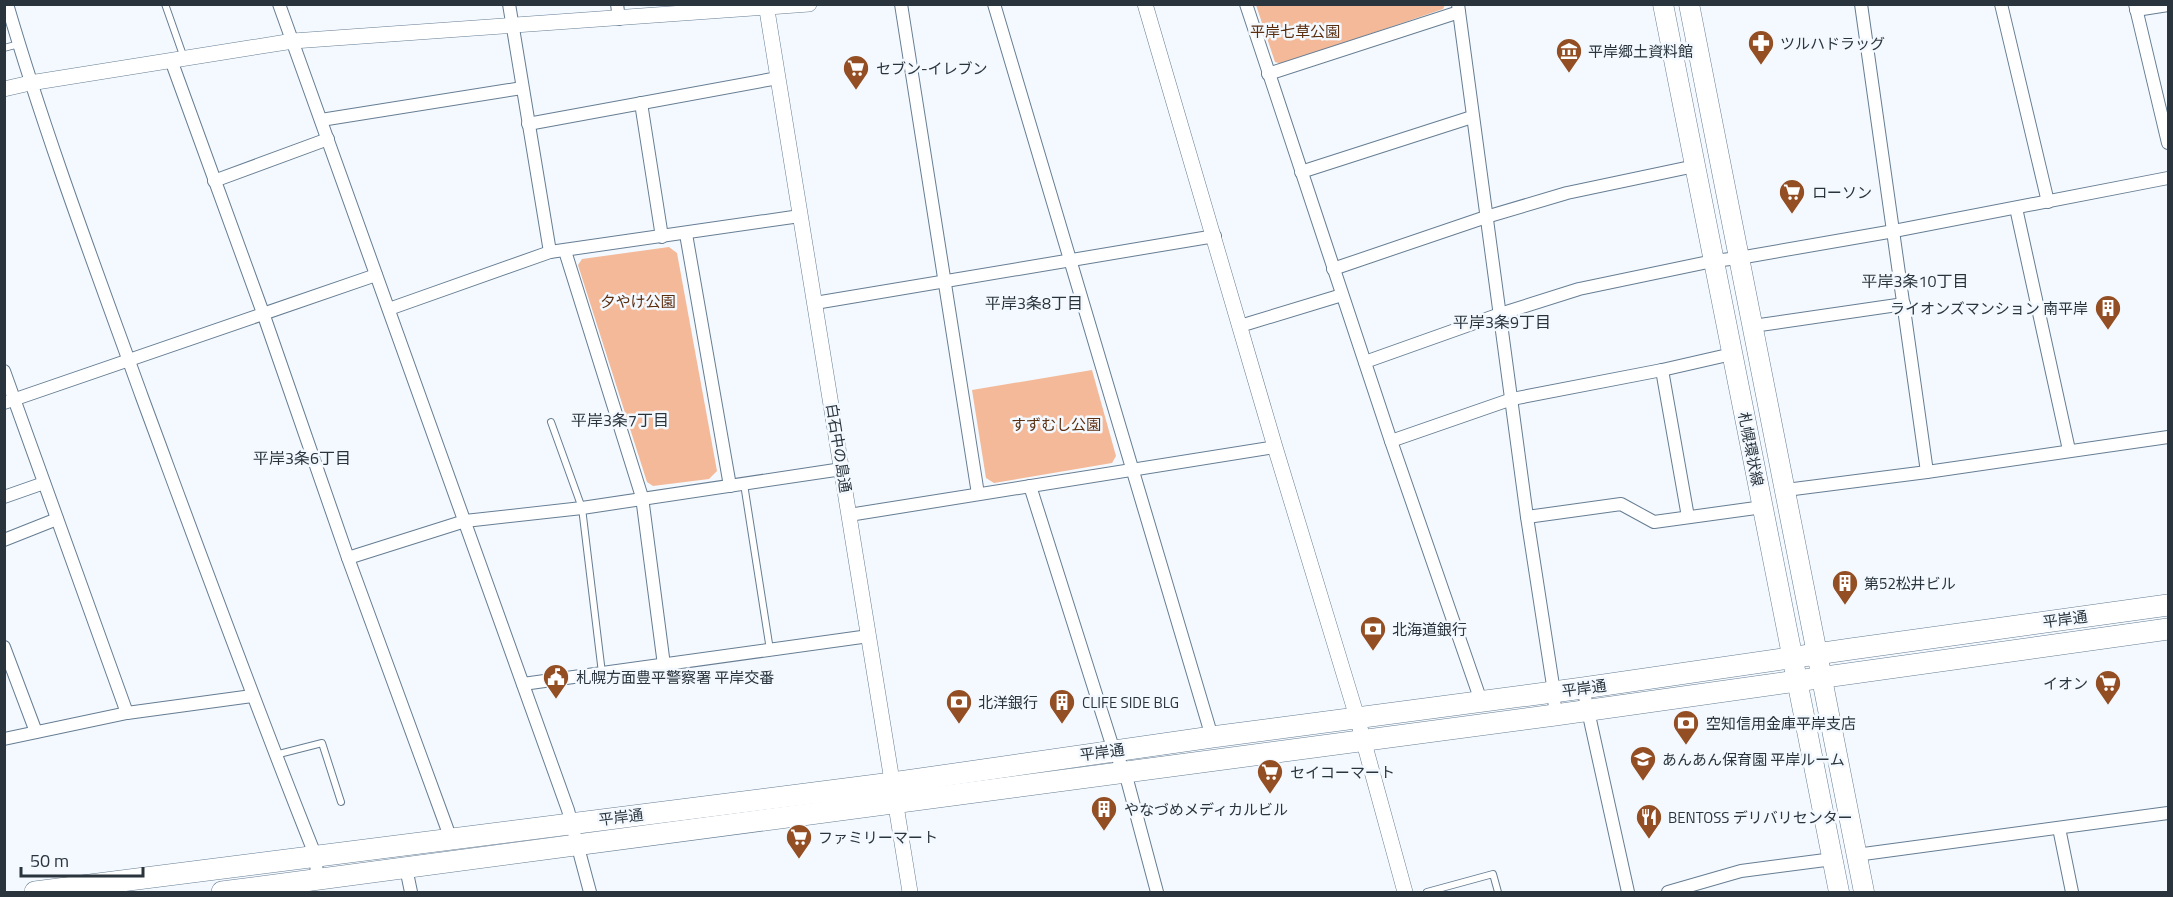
<svg xmlns="http://www.w3.org/2000/svg" width="2173" height="897" viewBox="0 0 2173 897" font-family="'Titillium Web','Noto Sans JP',sans-serif">
	<style>
		.green { fill: #f3b999 }
		.lines { fill: none; stroke-linecap: round; stroke-linejoin: round }
		.service-casing { stroke: #667d93; stroke-width: 8 }
		.minor-casing { stroke: #667d93; stroke-width: 14 }
		.tertiary-casing { stroke: #667d93; stroke-width: 16 }
		.primary-casing { stroke: #667d93; stroke-width: 21 }
		.trunk-casing { stroke: #667d93; stroke-width: 22 }
		.service { stroke: #fff; stroke-width: 6 }
		.minor { stroke: #fff; stroke-width: 12 }
		.tertiary { stroke: #fff; stroke-width: 15 }
		.primary { stroke: #fff; stroke-width: 20 }
		.trunk { stroke: #fff; stroke-width: 21 }
		.labels { text-anchor: middle; dominant-baseline: central; stroke-width: 5; stroke-linejoin: round; paint-order: stroke }
		.park-label { font-size: 15px; fill: #5c2e10; stroke: #f3f9fe }
		.poi-label { font-size: 15px; fill: #2a343d; stroke: #f3f9fe; text-anchor: start }
		.street-label { font-size: 15px; fill: #2a343d; stroke: #f3f9fe }
		.neighbourhood-label { font-size: 16px; fill: #2a343d; stroke: #f3f9fe }
	</style>
	<rect width="100%" height="100%" fill="#f3f9fe"/>
	<!-- green -->
	<g class="green">
		<path d="M1256,5H1445L1443,9L1282,64L1275,62Z"/>
		<path d="M669,247L677,253L717,471L709,479L653,486L647,482L578,265L582,259Z"/>
		<path d="M1092,370L1116,456L1112,463L994,483L986,478L972,390Z"/>
	</g>
	<g class="lines">
		<!-- service casing -->
		<g class="service-casing">
			<g id="service">
				<path d="M165,4L184,58"/>
				<path d="M4,48L19,44"/>
				<path d="M551,422L582,508L602,673"/>
				<path d="M744,484L770,650"/>
				<path d="M275,755L322,743L341,802"/>
				<path d="M1427,892L1493,874L1498,892"/>
			</g>
		</g>
		<!-- minor casing -->
		<g class="minor-casing">
			<g id="minor">
				<path d="M7,4C46,137 95,267 142,397C199,551 255,705 316,857L317,881"/>
				<path d="M279,4L568,810L590,892"/>
				<path d="M509,4L550,252"/>
				<path d="M617,4L619,19"/>
				<path d="M901,4L978,494"/>
				<path d="M994,4L1212,737"/>
				<path d="M1246,4L1391,441L1481,701"/>
				<path d="M1458,4L1527,517L1554,692L1555,715"/>
				<path d="M1861,4L1927,472"/>
				<path d="M2001,4L2048,202"/>
				<path d="M2135,4L2168,143"/>
				<path d="M2136,10L2168,5"/>
				<path d="M171,60L263,313L348,558L452,842"/>
				<path d="M1268,74L1459,12"/>
				<path d="M641,103L662,237"/>
				<path d="M321,120L522,88"/>
				<path d="M528,124L778,78"/>
				<path d="M1301,172L1472,117"/>
				<path d="M214,181L328,139"/>
				<path d="M2016,208L2069,450"/>
				<path d="M686,234L730,486"/>
				<path d="M565,251L642,497L664,665"/>
				<path d="M1333,269L1486,217L1567,193L1695,166"/>
				<path d="M815,303L1215,236"/>
				<path d="M389,309L550,252L800,216"/>
				<path d="M1240,326L1342,295"/>
				<path d="M1753,326L1904,304"/>
				<path d="M1365,362L1500,314L1579,289L1713,261L1739,258L1894,231L2168,178"/>
				<path d="M1662,370L1688,517"/>
				<path d="M4,371L127,713"/>
				<path d="M4,403L376,275"/>
				<path d="M1391,441L1512,399L1662,370L1732,354"/>
				<path d="M1030,486L1114,751L1125,772L1157,892"/>
				<path d="M1786,490L1927,472L2168,437"/>
				<path d="M4,497L44,483"/>
				<path d="M849,515L1275,447"/>
				<path d="M1527,517L1621,504L1654,522L1763,507"/>
				<path d="M4,540L57,519"/>
				<path d="M348,558L465,521L582,508L842,469"/>
				<path d="M4,647L36,732"/>
				<path d="M523,684L869,636"/>
				<path d="M1583,688L1628,892"/>
				<path d="M4,739L127,713L252,696"/>
				<path d="M2059,828L2072,892"/>
				<path d="M1856,855L2168,813"/>
				<path d="M406,868L411,892"/>
				<path d="M1668,892L1741,871L1833,859"/>
			</g>
		</g>
		<!-- tertiary casing -->
		<g class="tertiary-casing">
			<g id="tertiary">
				<path d="M766,4L910,892"/>
				<path d="M1145,4L1275,447L1357,717L1405,892"/>
				<path d="M4,89L30,83L293,41L809,4"/>
			</g>
		</g>
		<!-- primary casing -->
		<g class="primary-casing">
			<g id="primary">
				<path d="M1663,4L1839,892"/>
				<path d="M1689,4L1864,892"/>
			</g>
		</g>
		<!-- trunk casing -->
		<g class="trunk-casing">
			<g id="trunk">
				<path d="M35,892L892,783L1212,737L1583,688L1851,649L2168,605"/>
				<path d="M222,892L1555,715L2168,629"/>
			</g>
		</g>
		<!-- service -->
		<use href="#service" class="service"/>
		<!-- minor -->
		<use href="#minor" class="minor"/>
		<!-- tertiary -->
		<use href="#tertiary" class="tertiary"/>
		<!-- primary -->
		<use href="#primary" class="primary"/>
		<!-- trunk -->
		<use href="#trunk" class="trunk"/>
	</g>
	<!-- icons -->
	<defs>
		<g id="pharmacy-pin" transform="scale(1.35)"><path d="M0 17L-7.5 6A9.5 9.5 0 1 1 7.5 6Z" fill="#934e23" stroke="#f3f9fe"/><path d="M-2-6h4v4h4v4h-4v4h-4v-4h-4v-4h4Z" fill="#fff"/></g>
		<g id="museum-pin" transform="scale(1.35)"><path d="M0 17L-7.5 6A9.5 9.5 0 1 1 7.5 6Z" fill="#934e23" stroke="#f3f9fe"/><path d="M0-6L6-3V-2H-6V-3ZM-5-1h2V3h-2ZM-1-1h2V3h-2ZM3-1h2V3H3ZM-6 4H6V6H-6Z" fill="#fff"/></g>
		<g id="supermarket-pin" transform="scale(1.35)"><path d="M0 17L-7.5 6A9.5 9.5 0 1 1 7.5 6Z" fill="#934e23" stroke="#f3f9fe"/><path d="M-6-5.5h2.5l.6 2H6L4.5 2H-2.5L-4.4-4H-6ZM-1.5 3.2a1.3 1.3 0 1 0 .1 0ZM3 3.2a1.3 1.3 0 1 0 .1 0Z" fill="#fff"/></g>
		<g id="building-pin" transform="scale(1.35)"><path d="M0 17L-7.5 6A9.5 9.5 0 1 1 7.5 6Z" fill="#934e23" stroke="#f3f9fe"/><path d="M-4-6H4V6H1V3H-1V6H-4ZM-2.5-4.3h1.7v1.8h-1.7ZM.8-4.3h1.7v1.8H.8ZM-2.5-1h1.7V.8h-1.7ZM.8-1h1.7V.8H.8Z" fill="#fff"/></g>
		<g id="bank-pin" transform="scale(1.35)"><path d="M0 17L-7.5 6A9.5 9.5 0 1 1 7.5 6Z" fill="#934e23" stroke="#f3f9fe"/><path d="M-6-4H6V4H-6ZM0-2.3a2.3 2.3 0 1 0 0 4.6a2.3 2.3 0 1 0 0-4.6Z" fill="#fff"/></g>
		<g id="civic-pin" transform="scale(1.35)"><path d="M0 17L-7.5 6A9.5 9.5 0 1 1 7.5 6Z" fill="#934e23" stroke="#f3f9fe"/><path d="M-.6-6.5H3V-4.5H.6V-3L4-1V1h2V6H-6V1h2V-1L-.6-3ZM-1.2 2.5V6h2.4V2.5Z" fill="#fff"/></g>
		<g id="school-pin" transform="scale(1.35)"><path d="M0 17L-7.5 6A9.5 9.5 0 1 1 7.5 6Z" fill="#934e23" stroke="#f3f9fe"/><path d="M0-5L7-2L0 1L-7-2ZM-4 1L0 2.5L4 1V4Q0 6-4 4Z" fill="#fff"/></g>
		<g id="restaurant-pin" transform="scale(1.35)"><path d="M0 17L-7.5 6A9.5 9.5 0 1 1 7.5 6Z" fill="#934e23" stroke="#f3f9fe"/><path d="M-5-6h1v4h1v-4h1v4h1v-4h1v5L-1.5 .5V6h-2V.5L-5-1ZM5-6V6H3V1.5H1.5Q1.5-4 5-6Z" fill="#fff"/></g>
	</defs>
	<g fill-rule="evenodd">
		<use href="#pharmacy-pin" x="1761" y="43"/>
		<use href="#museum-pin" x="1569" y="51"/>
		<use href="#supermarket-pin" x="856" y="68"/>
		<use href="#supermarket-pin" x="1792" y="192"/>
		<use href="#building-pin" x="2108" y="308"/>
		<use href="#building-pin" x="1845" y="583"/>
		<use href="#bank-pin" x="1373" y="629"/>
		<use href="#civic-pin" x="556" y="677"/>
		<use href="#supermarket-pin" x="2108" y="683"/>
		<use href="#bank-pin" x="959" y="702"/>
		<use href="#building-pin" x="1062" y="702"/>
		<use href="#bank-pin" x="1686" y="723"/>
		<use href="#school-pin" x="1643" y="759"/>
		<use href="#supermarket-pin" x="1270" y="772"/>
		<use href="#building-pin" x="1104" y="809"/>
		<use href="#restaurant-pin" x="1649" y="817"/>
		<use href="#supermarket-pin" x="799" y="837"/>
	</g>
	<g class="labels">
		<!-- park labels -->
		<g class="park-label">
			<text x="1295" y="31">平岸七草公園</text>
			<text x="638" y="301">夕やけ公園</text>
			<text x="1056" y="424">すずむし公園</text>
		</g>
		<!-- poi labels -->
		<g class="poi-label">
			<text x="1780" y="43">ツルハドラッグ</text>
			<text x="1588" y="51">平岸郷土資料館</text>
			<text x="876" y="68">セブン-イレブン</text>
			<text x="1812" y="192">ローソン</text>
			<text x="2088" y="308" text-anchor="end">ライオンズマンション 南平岸</text>
			<text x="1864" y="583">第52松井ビル</text>
			<text x="1392" y="629">北海道銀行</text>
			<text x="576" y="677">札幌方面豊平警察署 平岸交番</text>
			<text x="2088" y="683" text-anchor="end">イオン</text>
			<text x="978" y="702">北洋銀行</text>
			<text x="1082" y="702">CLIFE SIDE BLG</text>
			<text x="1706" y="723">空知信用金庫平岸支店</text>
			<text x="1662" y="759">あんあん保育園 平岸ルーム</text>
			<text x="1290" y="772">セイコーマート</text>
			<text x="1124" y="809">やなづめメディカルビル</text>
			<text x="1668" y="817">BENTOSS デリバリセンター</text>
			<text x="818" y="837">ファミリーマート</text>
		</g>
		<!-- street labels -->
		<g class="street-label">
			<text transform="translate(839 448) rotate(81)">白石中の島通</text>
			<text transform="translate(1751 449) rotate(79)">札幌環状線</text>
			<text transform="translate(2065 619) rotate(-8)">平岸通</text>
			<text transform="translate(1584 688) rotate(-8)">平岸通</text>
			<text transform="translate(1102 752) rotate(-8)">平岸通</text>
			<text transform="translate(621 817) rotate(-7)">平岸通</text>
		</g>
		<!-- neighbourhood labels -->
		<g class="neighbourhood-label">
			<text x="1915" y="281">平岸3条10丁目</text>
			<text x="1034" y="303">平岸3条8丁目</text>
			<text x="1502" y="322">平岸3条9丁目</text>
			<text x="620" y="420">平岸3条7丁目</text>
			<text x="302" y="458">平岸3条6丁目</text>
		</g>
	</g>
	<!-- border -->
	<rect width="2173" height="897" fill="none" stroke="#2a343d" stroke-width="12"/>
	<!-- scale -->
	<path d="M21 867v9h122v-9" fill="none" stroke="#2a343d" stroke-width="3"/>
	<text x="30" y="867" font-size="18" fill="#2a343d" stroke="#f3f9fe" stroke-width="4.5" paint-order="stroke">50 m</text>
</svg>
